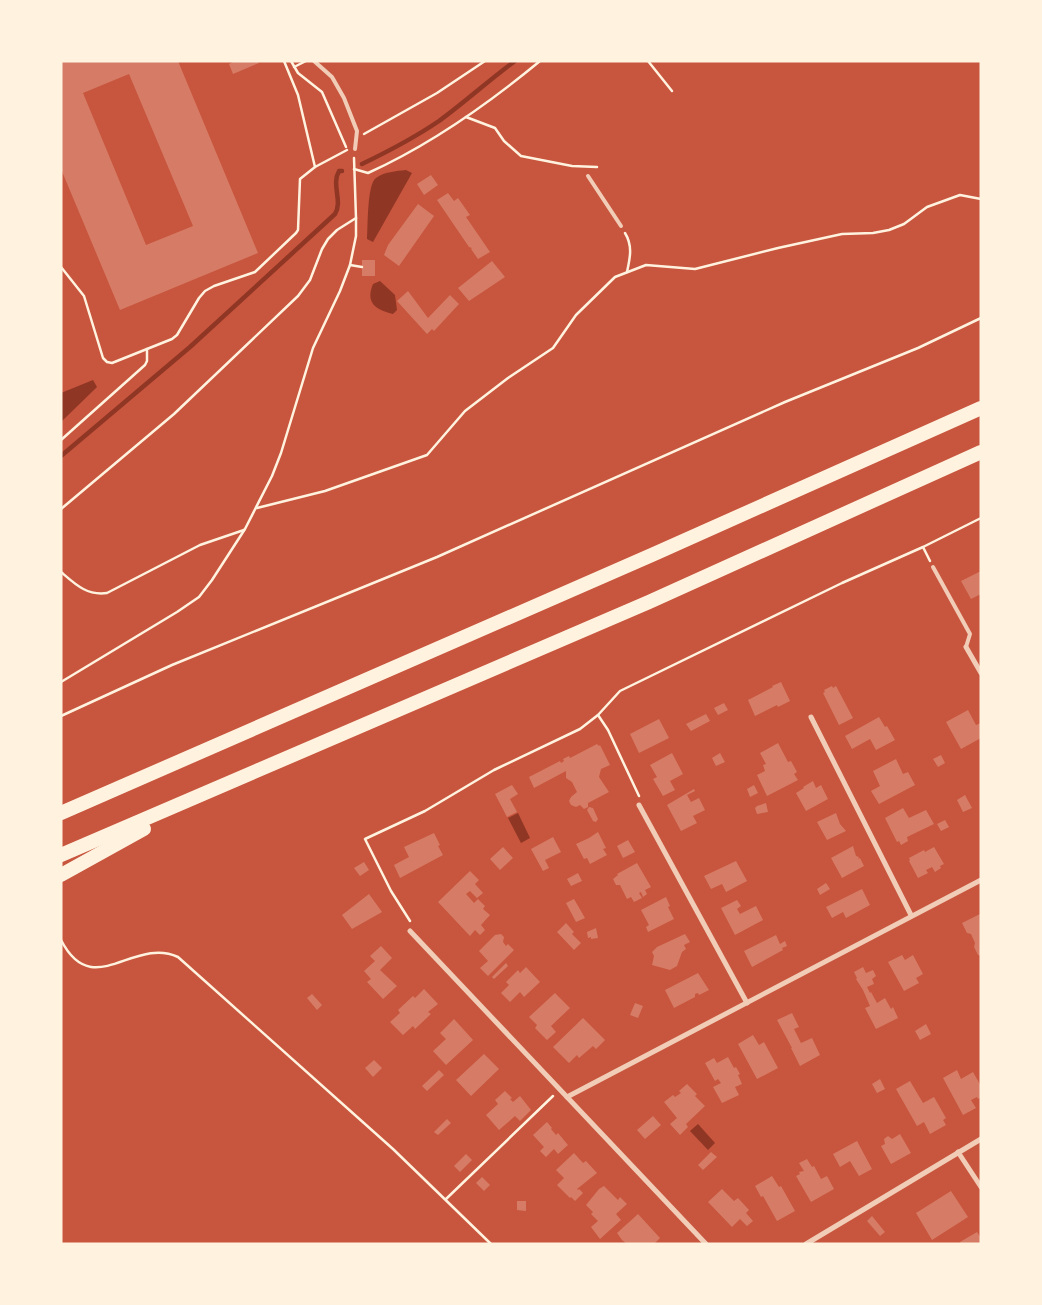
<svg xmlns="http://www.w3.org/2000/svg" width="1042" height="1305" viewBox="0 0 1042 1305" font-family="Mulish,sans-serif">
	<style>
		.water { fill: #8f3625 }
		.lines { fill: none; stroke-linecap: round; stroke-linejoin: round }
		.stream { stroke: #8f3625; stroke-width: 4.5 }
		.building { fill: #d67c66; fill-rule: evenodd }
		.path { stroke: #fff3e0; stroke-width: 2.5 }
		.service { stroke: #f1ccb7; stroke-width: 4 }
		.minor { stroke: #f1ccb7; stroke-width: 5 }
		.motorway { stroke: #fff3e0; stroke-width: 14 }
	</style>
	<rect width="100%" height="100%" fill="#c8553d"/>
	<!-- water -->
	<g class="water">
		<path d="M406,170L412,173L373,242L367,239C368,226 367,184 376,178C384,172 396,171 406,170Z"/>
		<path d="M380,281L395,295L397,310L393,314C376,310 365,303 373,284Z"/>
		<path d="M93,380L97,387L61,422V393Z"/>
		<path d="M518,813L530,838L521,843L508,818Z"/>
		<path d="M698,1124L715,1143L708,1150L690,1131Z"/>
	</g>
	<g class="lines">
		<!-- stream -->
		<g class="stream">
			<path d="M362,164C389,151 414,138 439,121C465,102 489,80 515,61"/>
			<path d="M61,456L190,347L335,214C343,201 331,185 339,171H342"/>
		</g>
	</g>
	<!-- building -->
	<g class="building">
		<path d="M61,61H178L258,253L120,310L61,169ZM129,74L193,226L146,245L83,93Z"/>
		<path d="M235,61H258L259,63L233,74L229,64Z"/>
		<path d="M431,175L438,185L424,195L417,184Z"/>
		<path d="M448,193L454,201L458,198L470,215L466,217L490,252L478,259L471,249L472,248L469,247L437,200Z"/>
		<path d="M418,204L434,216L399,266L384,255L388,245Z"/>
		<rect x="362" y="260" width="13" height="16"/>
		<path d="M492,261L505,277L469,301L458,288Z"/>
		<path d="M408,291L428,318L450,295L459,304L434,331L432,329L427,334L397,301Z"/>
		<path d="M981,571V594L971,599L961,581Z"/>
		<path d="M781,682L790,701L778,707L777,705L755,716L748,700L773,687L772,686Z"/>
		<path d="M832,686L833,688L836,686L853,718L839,725L823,693L825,692L824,690Z"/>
		<path d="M724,703L728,710L718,715L714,708Z"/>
		<path d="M968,710L976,725L981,723V738L961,749L946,722Z"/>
		<path d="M706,714L710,721L691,731L686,724Z"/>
		<path d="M879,717L885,727L887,726L895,740L876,750L870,739L852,749L845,736Z"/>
		<path d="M659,719L669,738L639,753L630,734Z"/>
		<path d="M778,743L788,762L791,761L797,772L794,774L798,780L767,796L757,775L765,771L763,765L766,764L760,753Z"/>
		<path d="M597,744L599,746L600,745L610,765L601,769L599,777L609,792L588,803V807L584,809L580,805L576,807L571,805L569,801L571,797L577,792L572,782L566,778V771L534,788L529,777L560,761L561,763L564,761L563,759L569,756L570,758L572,757Z"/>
		<path d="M672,753L683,774L670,781L675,790L663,796L653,779L657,777L650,765Z"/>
		<path d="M720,753L725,762L716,766L712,758Z"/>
		<path d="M941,755L945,763L938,767L933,759Z"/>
		<path d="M896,759L903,774L908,772L915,785L879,804L871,791L880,786L873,771Z"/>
		<path d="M813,781L816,788L821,785L828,799L806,811L796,793L804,788L803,787Z"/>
		<path d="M512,785L518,794L510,799L517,812L507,817L495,794Z"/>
		<path d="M754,785L758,793L750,797L747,789Z"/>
		<path d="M694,789L695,791L687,795L691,802L699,798L705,810L693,816L697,823L681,831L667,805Z"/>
		<path d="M965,795L972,808L963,812L957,800Z"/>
		<path d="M766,803L768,812L757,814L755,808L757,806Z"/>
		<path d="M589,807L593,808L598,819L596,822L593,821L587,810Z"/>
		<path d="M903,808L909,818L926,810L934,824L907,837L908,841L901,845L899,841L897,842L885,818Z"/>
		<path d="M836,813L840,824L846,831L827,840L817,822Z"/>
		<path d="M945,820L949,827L941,831L937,824Z"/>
		<path d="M598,832L606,848L603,849L607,855L590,864L587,858L584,859L576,844L589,838Z"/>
		<path d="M434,833L440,845L438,846L443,855L400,878L394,865L409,857L404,847Z"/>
		<path d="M553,837L561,852L545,860L549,868L543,871L531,849Z"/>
		<path d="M628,840L635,852L623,858L617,846Z"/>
		<path d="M853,846L856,856L859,857L858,859L860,858L864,866L842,878L831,858Z"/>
		<path d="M503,847L513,858L500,870L490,859Z"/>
		<path d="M934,847L944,864L940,866L941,868L935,872L932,867L926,870L928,873L918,878L909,861L910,860L909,858L924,850L925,852Z"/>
		<path d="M736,861L747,881L726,892L722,884L711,889L704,876Z"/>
		<path d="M364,862L369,870L360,876L354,868Z"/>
		<path d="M637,863L651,887L645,890L647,894L643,897L641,892L639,893L642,898L634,902L631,897L627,899L620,885H616L613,879L618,875L617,874Z"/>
		<path d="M470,871L479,880L475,884L483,893L477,898L470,891L466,894L474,903L478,899L485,906L483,909L490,915L481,925L485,930L480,935L475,930L470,936L438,902Z"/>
		<path d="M578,873L582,881L571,886L567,879Z"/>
		<path d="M826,883L830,889L820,895L817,889Z"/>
		<path d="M862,889L870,905L846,918L843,912L832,918L826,907Z"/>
		<path d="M369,894L382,912L352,929L342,915Z"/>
		<path d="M666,897L670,906L668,907L674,919L648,932L646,927L649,925L641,910Z"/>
		<path d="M574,899L585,918L576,922L566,903Z"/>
		<path d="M737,900L741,906L737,909L740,914L756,906L763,920L735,935L721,908Z"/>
		<path d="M980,914L981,916V956L978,955L974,947L975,943L971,934L967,933L962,923Z"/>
		<path d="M566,923L574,932L572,934L581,943L574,950L557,932Z"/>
		<path d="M596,928L598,938L591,939V937L588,938L587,932Z"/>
		<path d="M501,934L504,937L503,942L506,946L508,944L514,950L488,976L480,968L488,961L479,951L495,935Z"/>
		<path d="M685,934L690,942L684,945L686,949L682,952L677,966L670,970L652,965L654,956L652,952L657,947Z"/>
		<path d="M776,935L780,944L785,941L787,946L782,948L783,950L752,967L744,951Z"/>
		<path d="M381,946L392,958L380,970L397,986L383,999L367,982L371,979L364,971L375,961L370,956Z"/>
		<path d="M902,955L905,960L913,955L923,974L916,978L919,983L904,991L888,962Z"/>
		<path d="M506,963L508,966L494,979L492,977Z"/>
		<path d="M526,967L540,982L524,997L520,992L510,1002L501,993L509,985L506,982L518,970L520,973Z"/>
		<path d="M863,967L866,973L873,970L876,976L872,979L874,984L867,987L870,993L871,992L877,1003L885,998L891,1009L893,1007L898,1018L876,1029L865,1008L870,1006L863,990L856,979L857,978L854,972Z"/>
		<path d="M698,973L709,990L699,995L698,993L695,994V997L674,1008L665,990Z"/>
		<path d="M424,989L438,1004L428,1012L431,1014L415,1029L413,1026L403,1035L390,1022L400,1013L398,1010L413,996L415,998Z"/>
		<path d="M555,993L570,1008L551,1026L556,1032L547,1040L535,1028L537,1025L529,1017Z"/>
		<path d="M312,994L322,1005L317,1010L307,998Z"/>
		<path d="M635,1003L643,1006L638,1018L630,1015Z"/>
		<path d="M792,1013L799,1027L794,1029L801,1043L812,1038L820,1055L800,1066L791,1048H792L777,1020Z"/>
		<path d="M583,1018L605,1040L596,1049L593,1046L579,1058L577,1055L569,1063L553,1047Z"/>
		<path d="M454,1019L473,1040L446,1065L433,1051L446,1039L440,1033Z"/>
		<path d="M926,1024L931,1034L920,1040L915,1031Z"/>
		<path d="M753,1035L759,1045L764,1042L778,1068L757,1079L738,1044Z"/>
		<path d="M484,1054L499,1069L471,1096L456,1080Z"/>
		<path d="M728,1057L734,1068L736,1067L740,1074L738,1075L742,1084L735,1087L739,1095L722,1103L713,1087L721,1083L718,1079L715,1081L705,1063L714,1058L717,1063Z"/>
		<path d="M374,1060L382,1068L373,1077L365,1068Z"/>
		<path d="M439,1070L444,1075L427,1091L422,1086Z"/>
		<path d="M957,1070L961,1079L973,1072L981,1086V1097L978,1099L977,1097L971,1100L976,1108L963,1115L943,1078Z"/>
		<path d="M880,1079L885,1089L877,1093L872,1084Z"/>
		<path d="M910,1081L923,1103L934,1097L946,1118L943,1120L946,1125L930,1134L924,1122L917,1126L896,1089Z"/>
		<path d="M687,1084L697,1094L695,1096L705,1106L686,1124L688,1127L680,1135L670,1124L677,1118L664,1102L673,1095L675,1097L681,1093L679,1091Z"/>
		<path d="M505,1091L512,1098L510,1099L513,1102L520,1096L531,1110L520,1121L515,1116L499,1130L486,1115L498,1104L495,1100Z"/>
		<path d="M653,1116L661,1125L645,1139L637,1130Z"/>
		<path d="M447,1119L451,1123L438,1135L434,1132Z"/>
		<path d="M547,1122L552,1128L551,1129L556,1135L558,1133L568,1145L558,1154L554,1149L546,1157L540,1151L544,1147L533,1135Z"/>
		<path d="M900,1134L911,1153L891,1164L881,1146L885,1144L884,1139L888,1136L892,1139Z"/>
		<path d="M857,1141L872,1169L859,1176L850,1161L840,1167L833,1154Z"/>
		<path d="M711,1152L717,1157L703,1170L698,1165Z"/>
		<path d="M574,1153L583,1163L586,1161L597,1173L577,1189L578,1190L579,1189L583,1193L575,1201L571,1197L570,1198L557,1185L564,1178L556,1170Z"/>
		<path d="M466,1154L472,1160L460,1172L454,1166Z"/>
		<path d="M807,1159L812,1167L814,1166L821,1179L827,1176L834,1189L811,1202L796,1176L800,1174L799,1172L804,1171L799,1163Z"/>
		<path d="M772,1176L779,1187L781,1186L795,1211L777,1221L763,1196L761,1197L755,1186Z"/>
		<path d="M482,1177L490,1185L484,1191L476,1183Z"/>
		<path d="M604,1186L618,1200L620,1197L627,1204L616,1214L621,1220L600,1239L591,1227L598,1221L591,1214L593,1212L586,1205L599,1189Z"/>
		<path d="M722,1189L734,1201L738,1198L749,1210L746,1213L753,1221L747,1226L740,1219L732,1227L708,1202Z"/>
		<path d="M951,1191L968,1217L932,1240L916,1213Z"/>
		<path d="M517,1201H526V1211L517,1210Z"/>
		<path d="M638,1214L660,1238L654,1244H627L622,1240L617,1233Z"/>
		<path d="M872,1216L885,1232L880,1236L867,1221Z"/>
		<path d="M977,1232L981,1238V1244H961L960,1242Z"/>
	</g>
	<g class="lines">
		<!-- path -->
		<g class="path">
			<path d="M284,61L298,95L315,167"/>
			<path d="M291,61L298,73L322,92L346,147"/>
			<path d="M648,61L672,91"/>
			<path d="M294,67L306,61"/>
			<path d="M466,117L495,128L504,141L521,156L572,166L597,167"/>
			<path d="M364,134L437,93L485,61"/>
			<path d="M354,169L368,173C430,145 488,104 540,61"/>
			<path d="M625,233C633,246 630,258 627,272"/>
			<path d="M350,265L362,267"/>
			<path d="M61,267L84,296L103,358L107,362L112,363L172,339L177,335L199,298L205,291L214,286L255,272L296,233L298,230L300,179L315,167L347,150"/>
			<path d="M61,440L145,365L147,361V349"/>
			<path d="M257,508L325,491L427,455L465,411L508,378L553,348L576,315L615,277L646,265L695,269L778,248L842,234L873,233L889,230L904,224L927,207L960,195L981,199"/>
			<path d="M61,509L174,414L298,296L310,280L322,249L328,239L337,230L356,218"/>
			<path d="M923,547L930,561"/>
			<path d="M61,572C75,584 87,596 107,593L200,545L244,530"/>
			<path d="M61,682L177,612L199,597L212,580L245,529L272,476L281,453L313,348L340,291L350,265L356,236V218L354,158"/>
			<path d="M598,715L608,730L639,796"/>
			<path d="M61,716L172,665L437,557L785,402L918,348L981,318"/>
			<path d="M410,921L391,891L365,839L425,811L494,770L580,729L598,715L620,691L842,583L923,547L981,518"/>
			<path d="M61,940C93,1002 133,936 178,957L393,1149L491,1244"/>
			<path d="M446,1199L553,1096"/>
		</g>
		<!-- service -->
		<g class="service">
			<path d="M314,61L332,77L344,98L357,131L355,149"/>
			<path d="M588,176L621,226"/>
			<path d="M933,567L970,634L966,647"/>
		</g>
		<!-- minor -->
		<g class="minor">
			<path d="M966,647L981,673"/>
			<path d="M811,717L911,915"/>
			<path d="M639,805L747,1003"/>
			<path d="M410,931L706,1244"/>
			<path d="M567,1097L981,880"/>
			<path d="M958,1152L981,1187"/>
			<path d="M806,1244L981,1139"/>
		</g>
		<!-- motorway -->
		<g class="motorway">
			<path d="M61,813L654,554L981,408"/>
			<path d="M61,855L649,602L981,452"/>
			<path d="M61,875L144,829"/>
		</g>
	</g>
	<!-- border -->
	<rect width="1042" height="1305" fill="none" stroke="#fff3e0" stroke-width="125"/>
</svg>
